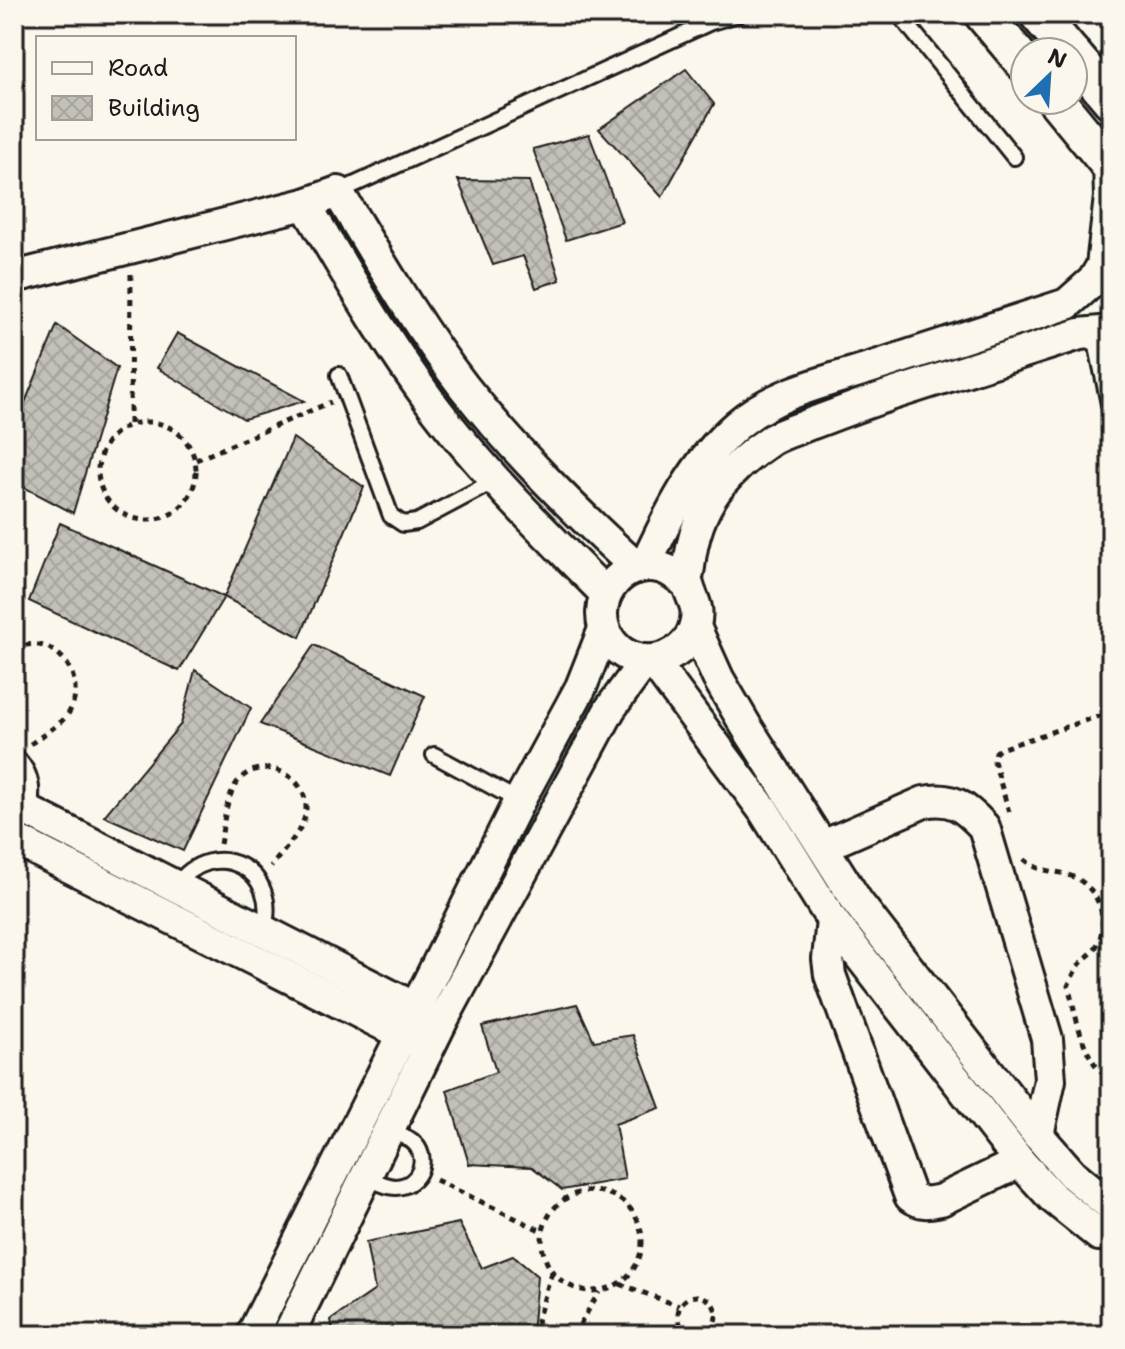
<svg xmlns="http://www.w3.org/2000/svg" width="1125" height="1349" viewBox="0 0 1125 1349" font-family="'Shantell Sans',sans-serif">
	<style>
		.building { fill: url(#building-cross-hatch); stroke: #1c1c1c; stroke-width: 2 }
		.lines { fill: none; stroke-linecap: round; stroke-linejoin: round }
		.service-casing { stroke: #1c1c1c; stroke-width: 20 }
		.minor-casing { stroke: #1c1c1c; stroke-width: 36 }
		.tertiary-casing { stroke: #1c1c1c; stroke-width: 42 }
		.path { stroke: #1c1c1c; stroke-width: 5; stroke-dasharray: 6 6; stroke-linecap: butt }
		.service { stroke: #fbf7ec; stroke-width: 14 }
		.minor { stroke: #fbf7ec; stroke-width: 30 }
		.tertiary { stroke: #fbf7ec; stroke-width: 36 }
	</style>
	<defs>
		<pattern id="building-cross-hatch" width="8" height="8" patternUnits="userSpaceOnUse" patternTransform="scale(2)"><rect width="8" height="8" fill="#c3c0b8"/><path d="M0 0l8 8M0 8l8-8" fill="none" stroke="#a7a49e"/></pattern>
	</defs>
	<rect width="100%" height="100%" fill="#fbf7ec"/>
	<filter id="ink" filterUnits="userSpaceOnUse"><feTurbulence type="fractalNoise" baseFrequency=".0125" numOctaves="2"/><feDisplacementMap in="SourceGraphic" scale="16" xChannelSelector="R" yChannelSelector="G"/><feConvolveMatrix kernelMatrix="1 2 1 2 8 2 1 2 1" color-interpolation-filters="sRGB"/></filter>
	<g filter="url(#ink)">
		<!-- building -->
		<g class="building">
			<path d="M686,69L714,104L662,197L599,129Z"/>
			<path d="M589,134L622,222L566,240L533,149Z"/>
			<path d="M458,180L529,181L560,280L536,288L523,256L493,265Z"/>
			<path d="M57,325L117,368L73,513L14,482V429Z"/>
			<path d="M177,333L304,401L244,419L157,368Z"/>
			<path d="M293,438L364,487L300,637L224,597Z"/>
			<path d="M60,523L224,597L179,671L29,601Z"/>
			<path d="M314,645L425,696L390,776L260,724Z"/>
			<path d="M195,670L251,708L183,851L104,816L181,724Z"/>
			<path d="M577,1004L594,1041L633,1035L660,1108L615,1124L625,1179L562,1190L532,1167L469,1164L447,1090L496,1072L482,1026Z"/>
			<path d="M459,1223L482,1268L513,1256L537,1276L532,1335H334L331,1320L375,1290L366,1242Z"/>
		</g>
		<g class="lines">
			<!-- service casing -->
			<g class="service-casing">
				<g id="service">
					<path d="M899,14L1014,157"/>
					<path d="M338,192L711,22L739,14"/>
					<path d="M1094,332L1111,414"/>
					<path d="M339,375L391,516L403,524L417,522L496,480"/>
					<path d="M14,755C31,771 35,789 28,811"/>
					<path d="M434,755L519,801"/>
					<path d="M176,886C213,834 283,869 263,931"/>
					<path d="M366,1177C375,1181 386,1187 396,1187C420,1186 431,1157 412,1141C406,1136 395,1134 388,1130"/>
				</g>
			</g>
			<!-- minor casing -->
			<g class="minor-casing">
				<g id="minor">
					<path d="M305,204C345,270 383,338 429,400C481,470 544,532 606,594"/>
					<path d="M14,277L305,204L338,192C378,258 417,326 464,387C516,453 575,511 637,568"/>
					<path d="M645,566C668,516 694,462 737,425C776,391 833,380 882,364C943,344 1005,324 1067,304L1093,281L1102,266L1110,197L1109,164"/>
					<path d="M687,584C679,577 672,571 662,568C620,556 586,604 610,640C632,673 685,664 695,625C700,606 692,601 688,585C686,580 688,572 689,567C692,538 702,507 721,484C735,467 753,452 771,440C783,433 798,429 810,424C837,414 863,404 890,395C954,375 1017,354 1080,334L1111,331"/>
					<path d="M695,627L718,678L746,726L858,903L1038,1135L1072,1174L1111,1206"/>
					<path d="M653,661L764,811L832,920L1020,1162L1053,1198L1099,1235L1111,1223"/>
					<path d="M14,804L433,1017"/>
					<path d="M14,839L420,1043"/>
					<path d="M823,846L924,802C952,796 965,807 984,827L1047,1039L1050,1080L1038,1135"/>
					<path d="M832,920L828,959L830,975L910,1196C921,1204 928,1203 941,1200L1020,1162"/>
					<path d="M252,1335L519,801L581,687L604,629"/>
					<path d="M288,1335L442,1021L610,709L645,661"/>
				</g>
			</g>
			<!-- tertiary casing -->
			<g class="tertiary-casing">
				<g id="tertiary">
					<path d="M983,14L1025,64"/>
					<path d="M1038,14L1070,52"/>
					<path d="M1073,55L1111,100"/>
					<path d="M1056,100L1111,167"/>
				</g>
			</g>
			<!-- path -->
			<g class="path">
				<circle cx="147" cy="471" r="49"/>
				<path d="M130,424L131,273"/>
				<path d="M196,460L331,402"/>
				<path d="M14,650C18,649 22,646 26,645C63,639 88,684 68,714C61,724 40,737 29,745"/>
				<path d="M1009,812L994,761L996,752L1000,749L1111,712"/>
				<path d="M220,844C224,825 225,801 236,784C257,753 307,772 306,809C305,830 283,850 271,867"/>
				<path d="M1024,859C1041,874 1053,869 1071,876C1100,887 1112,924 1094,950C1090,955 1084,959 1080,964C1075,970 1072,978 1068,986C1076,1013 1083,1066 1111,1078"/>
				<path d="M436,1180L542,1231"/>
				<circle cx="592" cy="1241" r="50"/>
				<path d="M620,1284L679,1306"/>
				<circle cx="697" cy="1315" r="19"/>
				<path d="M543,1335L537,1321L552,1272"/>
				<path d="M574,1335L599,1292"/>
			</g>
			<!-- service -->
			<use href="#service" class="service"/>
			<!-- minor -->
			<use href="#minor" class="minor"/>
			<!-- tertiary -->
			<use href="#tertiary" class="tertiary"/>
		</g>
	</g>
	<!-- margin -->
	<rect width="1125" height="1349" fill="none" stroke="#fbf7ec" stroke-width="48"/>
	<rect x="24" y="24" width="1077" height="1301" fill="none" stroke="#1c1c1c" stroke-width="3" filter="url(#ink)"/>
	<!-- legend -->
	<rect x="36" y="36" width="260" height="104" fill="#fbf7ec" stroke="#a29f99" stroke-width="2"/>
	<rect x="52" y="62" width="40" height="12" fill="#fbf7ec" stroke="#a29f99" stroke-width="2"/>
	<text x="108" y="76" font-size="24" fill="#1c1c1c">Road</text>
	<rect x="52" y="96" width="40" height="24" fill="url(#building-cross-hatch)" stroke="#a29f99" stroke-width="2"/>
	<text x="108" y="116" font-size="24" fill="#1c1c1c">Building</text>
	<!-- north arrow -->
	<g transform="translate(1049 76) rotate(25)"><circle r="38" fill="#fbf7ec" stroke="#a29f99" stroke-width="2"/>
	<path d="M0-6L14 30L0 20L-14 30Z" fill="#1f6fb2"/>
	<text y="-12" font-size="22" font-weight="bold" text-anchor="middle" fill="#1c1c1c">N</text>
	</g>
</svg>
